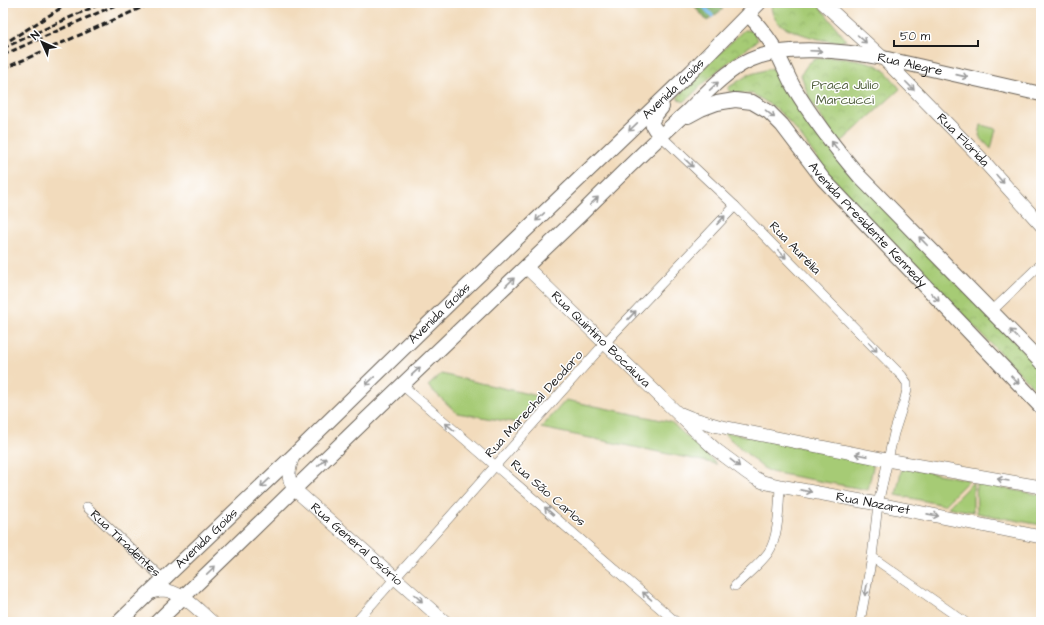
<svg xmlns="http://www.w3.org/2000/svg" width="1044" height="625" viewBox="0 0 1044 625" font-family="'Architects Daughter',sans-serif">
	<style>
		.grass { fill: #a6cb75; stroke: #617448 }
		.forest { fill: url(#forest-firs); stroke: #506641 }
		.park { fill: url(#park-crowns); stroke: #617448 }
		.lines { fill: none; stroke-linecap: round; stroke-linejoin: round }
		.stream { stroke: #7dbdf2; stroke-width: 3.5 }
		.street-casing { stroke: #675f54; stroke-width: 10 }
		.secondary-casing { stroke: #675f54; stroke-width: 14 }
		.primary-casing { stroke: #675f54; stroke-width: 16 }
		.street { stroke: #fff; stroke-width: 9 }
		.secondary { stroke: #fff; stroke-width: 13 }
		.primary { stroke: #fff; stroke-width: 14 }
		.rail { stroke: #1c1c1c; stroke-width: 3; stroke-dasharray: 6 3; stroke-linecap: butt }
		.oneway { stroke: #999 }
		.labels { text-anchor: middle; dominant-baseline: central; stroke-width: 3; stroke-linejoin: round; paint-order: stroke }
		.street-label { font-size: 13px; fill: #1c1c1c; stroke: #fff }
		.park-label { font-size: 13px; fill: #536240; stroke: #fff }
	</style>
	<defs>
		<pattern id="forest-firs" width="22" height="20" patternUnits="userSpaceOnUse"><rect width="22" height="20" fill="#84af66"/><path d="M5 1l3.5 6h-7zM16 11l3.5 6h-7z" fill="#6b8e53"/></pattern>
		<pattern id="park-crowns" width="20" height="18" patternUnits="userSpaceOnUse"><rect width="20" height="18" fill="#a6cb75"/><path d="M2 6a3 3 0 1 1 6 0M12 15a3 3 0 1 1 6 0" fill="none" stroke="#8eae65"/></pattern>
	</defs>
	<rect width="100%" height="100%" fill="#fff"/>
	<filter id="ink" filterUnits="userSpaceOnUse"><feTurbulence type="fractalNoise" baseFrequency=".025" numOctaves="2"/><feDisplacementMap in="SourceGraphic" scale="8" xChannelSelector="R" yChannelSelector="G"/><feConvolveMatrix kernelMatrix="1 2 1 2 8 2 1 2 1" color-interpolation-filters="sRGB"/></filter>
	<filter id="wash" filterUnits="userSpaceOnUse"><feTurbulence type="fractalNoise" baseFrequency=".012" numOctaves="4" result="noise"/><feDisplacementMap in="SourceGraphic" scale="16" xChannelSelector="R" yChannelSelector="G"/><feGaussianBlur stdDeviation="0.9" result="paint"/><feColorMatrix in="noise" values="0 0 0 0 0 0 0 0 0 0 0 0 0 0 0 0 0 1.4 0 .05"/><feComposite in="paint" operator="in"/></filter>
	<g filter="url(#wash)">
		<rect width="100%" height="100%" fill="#f2dbbc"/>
		<!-- grass -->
		<g class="grass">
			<path d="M981,125L996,129L991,149L979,136Z"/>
			<path d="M441,374L542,397L518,423L457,413L428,386Z"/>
			<path d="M566,400L671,422L717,464L541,428Z"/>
			<path d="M721,431L874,462L868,490L771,472L762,467Z"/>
			<path d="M902,467L969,480L944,505L896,495Z"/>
			<path d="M973,482V512L948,507Z"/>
			<path d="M976,483L1041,495V525L977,513Z"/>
		</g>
		<!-- forest -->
		<path class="forest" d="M692,3H717L723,9L707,21Z"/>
		<!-- park -->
		<g class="park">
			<path d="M774,3H817L846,40C843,41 840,42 837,42C824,42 782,30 776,20C773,17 772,11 771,8Z"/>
			<path d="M744,30L753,31L758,40L717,71L684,102L677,98L697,74Z"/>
			<path d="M837,57C852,59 870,60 883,69C889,74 895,83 900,89L839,144L810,100L801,75C811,56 817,58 837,57Z"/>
			<path d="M772,68L839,160L1041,369V395L872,222L829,175L801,136L785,117L774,107L753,94L733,93L728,90L729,87L748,75Z"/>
		</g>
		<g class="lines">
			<!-- stream -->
			<path class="stream" d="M701,3L712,16"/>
		</g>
	</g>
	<g filter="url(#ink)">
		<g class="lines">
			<!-- street casing -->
			<g class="street-casing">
				<g id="street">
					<path d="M661,136L735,206L902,376L907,383V390L904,402L894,433L878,504L872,557L860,622"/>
					<path d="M992,311L1041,264"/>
					<path d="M402,385L676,622"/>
					<path id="s1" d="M87,507L163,579"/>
					<path d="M872,557L965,622"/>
					<path d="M735,586C746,575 759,565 768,553C779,538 779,504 780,486"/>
					<path d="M356,622L605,343L735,206"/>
				</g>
			</g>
			<!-- secondary casing -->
			<g class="secondary-casing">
				<g id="secondary">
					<path id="s2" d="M823,3L883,58L930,106L980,157L1041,225"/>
					<path id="s3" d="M526,267L701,436L715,449L746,472L755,478L763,482L780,486L878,504L1041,537"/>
					<path d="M681,414L691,418L718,426L772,437L887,460L1041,487"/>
					<path id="s4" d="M293,456C289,470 286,476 294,489L445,622"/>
					<path d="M150,592C154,592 158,590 162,590C182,591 198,610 212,622"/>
				</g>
			</g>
			<!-- primary casing -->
			<g class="primary-casing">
				<g id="primary">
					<path d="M748,14C759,26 770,39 777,53C783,64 787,75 793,86C812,118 836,149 860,177L1041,362"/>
					<path id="s5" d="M688,116L701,109L717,103L735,100L752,102L769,112L782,125L823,179L1041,407"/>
					<path d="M661,136C648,122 650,122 662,107"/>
					<path id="s6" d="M119,622L150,592L293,456L458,295L692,71L759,3"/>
					<path id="s7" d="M157,622C239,544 319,464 401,386C460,329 519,274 578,217C614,181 650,145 688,111C707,92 726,71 750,60C785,44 846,51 883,58L1041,94"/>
				</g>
			</g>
			<!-- street -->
			<use href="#street" class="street"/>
			<!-- secondary -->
			<use href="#secondary" class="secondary"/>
			<!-- primary -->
			<use href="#primary" class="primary"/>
			<!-- rail -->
			<g class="rail">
				<path d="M10,40L69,3"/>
				<path d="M3,48L102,3"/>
				<path d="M3,55L120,3"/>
				<path d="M3,69L152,3"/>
			</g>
		</g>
		<!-- one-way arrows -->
		<defs><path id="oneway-shaft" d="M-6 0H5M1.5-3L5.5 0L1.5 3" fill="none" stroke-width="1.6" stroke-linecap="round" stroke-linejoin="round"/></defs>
		<g class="oneway">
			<use href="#oneway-shaft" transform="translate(862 39) rotate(42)"/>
			<use href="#oneway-shaft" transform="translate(816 51) rotate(2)"/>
			<use href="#oneway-shaft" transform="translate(962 76) rotate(13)"/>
			<use href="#oneway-shaft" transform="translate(714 86) rotate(-43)"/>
			<use href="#oneway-shaft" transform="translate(910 86) rotate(45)"/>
			<use href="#oneway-shaft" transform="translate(770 114) rotate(40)"/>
			<use href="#oneway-shaft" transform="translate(633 127) rotate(136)"/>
			<use href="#oneway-shaft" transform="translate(835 146) rotate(-127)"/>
			<use href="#oneway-shaft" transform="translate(689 163) rotate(44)"/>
			<use href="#oneway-shaft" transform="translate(1000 179) rotate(48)"/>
			<use href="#oneway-shaft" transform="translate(594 201) rotate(-44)"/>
			<use href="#oneway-shaft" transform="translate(540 217) rotate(136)"/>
			<use href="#oneway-shaft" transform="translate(721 220) rotate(-47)"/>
			<use href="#oneway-shaft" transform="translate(923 241) rotate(-134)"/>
			<use href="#oneway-shaft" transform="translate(782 254) rotate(46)"/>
			<use href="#oneway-shaft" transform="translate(510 282) rotate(-44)"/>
			<use href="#oneway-shaft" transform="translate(935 297) rotate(46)"/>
			<use href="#oneway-shaft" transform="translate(632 315) rotate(-47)"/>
			<use href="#oneway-shaft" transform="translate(1014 334) rotate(-134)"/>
			<use href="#oneway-shaft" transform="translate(873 347) rotate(46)"/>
			<use href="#oneway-shaft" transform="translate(416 371) rotate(-43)"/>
			<use href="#oneway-shaft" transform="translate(1015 380) rotate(46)"/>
			<use href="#oneway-shaft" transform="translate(370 381) rotate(136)"/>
			<use href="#oneway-shaft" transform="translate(450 427) rotate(-140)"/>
			<use href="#oneway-shaft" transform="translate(861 455) rotate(-169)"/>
			<use href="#oneway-shaft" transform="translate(322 462) rotate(-44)"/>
			<use href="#oneway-shaft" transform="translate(735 463) rotate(38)"/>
			<use href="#oneway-shaft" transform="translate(1003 480) rotate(-170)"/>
			<use href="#oneway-shaft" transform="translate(265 483) rotate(136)"/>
			<use href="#oneway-shaft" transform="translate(806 491) rotate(11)"/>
			<use href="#oneway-shaft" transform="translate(549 511) rotate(-139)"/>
			<use href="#oneway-shaft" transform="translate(933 515) rotate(11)"/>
			<use href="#oneway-shaft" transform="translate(211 570) rotate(-44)"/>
			<use href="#oneway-shaft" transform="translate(866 590) rotate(101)"/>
			<use href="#oneway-shaft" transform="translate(647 596) rotate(-139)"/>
			<use href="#oneway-shaft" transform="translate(418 598) rotate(42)"/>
		</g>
	</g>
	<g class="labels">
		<!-- street labels -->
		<g class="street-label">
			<text stroke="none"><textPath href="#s7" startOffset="980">Rua Alegre</textPath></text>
			<text stroke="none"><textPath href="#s6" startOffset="769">Avenida Goiás</textPath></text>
			<text stroke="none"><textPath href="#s2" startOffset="196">Rua Flórida</textPath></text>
			<text stroke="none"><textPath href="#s5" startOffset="237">Avenida Presidente Kennedy</textPath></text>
			<text transform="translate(795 248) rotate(46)">Rua Aurélia</text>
			<text stroke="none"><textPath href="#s6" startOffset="445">Avenida Goiás</textPath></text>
			<text stroke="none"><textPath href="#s3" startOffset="104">Rua Quintino Bocaiuva</textPath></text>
			<text transform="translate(534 404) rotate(-48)">Rua Marechal Deodoro</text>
			<text transform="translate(548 493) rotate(41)">Rua São Carlos</text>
			<text stroke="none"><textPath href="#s3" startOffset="433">Rua Nazaret</textPath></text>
			<text stroke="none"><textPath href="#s6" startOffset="121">Avenida Goiás</textPath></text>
			<text stroke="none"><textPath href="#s1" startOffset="53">Rua Tiradentes</textPath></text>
			<text stroke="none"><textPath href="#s4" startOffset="118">Rua General Osório</textPath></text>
		</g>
		<!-- park labels -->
		<g class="park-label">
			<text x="845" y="85">Praça Julio<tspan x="845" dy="15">Marcucci</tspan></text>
		</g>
	</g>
	<!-- margin -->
	<rect width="1044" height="625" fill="none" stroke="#fff" stroke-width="16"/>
	<!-- north arrow -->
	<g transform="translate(42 42) rotate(315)" stroke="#ffffff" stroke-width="3" paint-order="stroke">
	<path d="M0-3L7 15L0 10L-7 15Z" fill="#1c1c1c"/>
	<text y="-6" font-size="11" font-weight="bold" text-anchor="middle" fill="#1c1c1c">N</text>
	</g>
	<!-- scale -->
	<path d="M894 40v6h84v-6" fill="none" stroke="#1c1c1c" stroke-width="2"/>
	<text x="900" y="40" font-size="12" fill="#1c1c1c" stroke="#ffffff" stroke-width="3" paint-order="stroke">50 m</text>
</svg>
